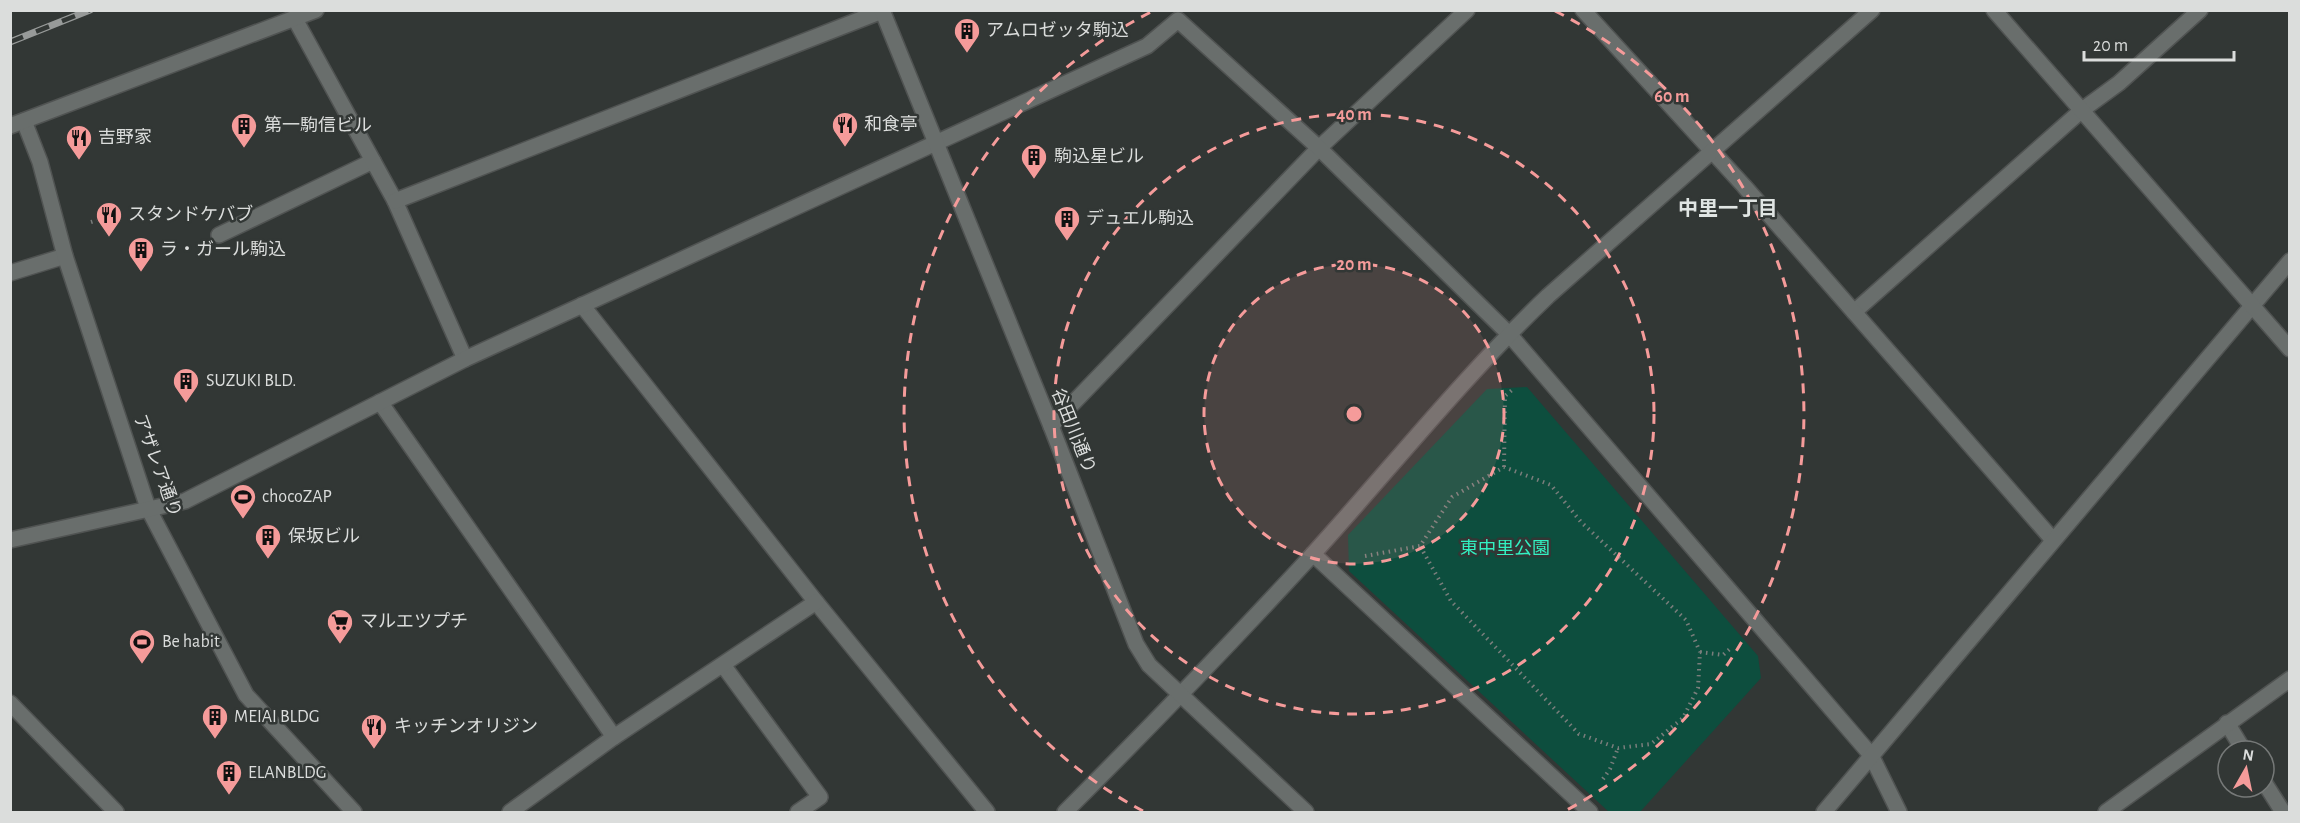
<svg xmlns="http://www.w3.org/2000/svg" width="2300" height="823" viewBox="0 0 2300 823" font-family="'Alegreya Sans','Noto Sans JP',sans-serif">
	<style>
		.green { fill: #0d4e3e }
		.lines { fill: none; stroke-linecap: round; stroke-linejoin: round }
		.service-casing { stroke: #505352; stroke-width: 18 }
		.minor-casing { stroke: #505352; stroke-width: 18 }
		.tertiary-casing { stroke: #505352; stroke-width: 18 }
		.path { stroke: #7a7e7c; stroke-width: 4; stroke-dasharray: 1.5 4.5; stroke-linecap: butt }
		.service { stroke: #696e6c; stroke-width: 15 }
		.minor { stroke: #696e6c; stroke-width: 15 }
		.tertiary { stroke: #696e6c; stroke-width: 15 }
		.rail-casing { stroke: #979a99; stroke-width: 7 }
		.rail { stroke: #323735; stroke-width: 4.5; stroke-dasharray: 14; stroke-linecap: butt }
		.ring { fill: none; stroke: #f59b9a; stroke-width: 3; stroke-dasharray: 10 8 }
		.labels { text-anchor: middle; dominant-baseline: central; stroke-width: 5; stroke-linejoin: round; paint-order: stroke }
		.poi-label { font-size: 18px; fill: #dbdddc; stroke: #323735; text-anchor: start }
		.street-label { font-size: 18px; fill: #dbdddc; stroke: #323735 }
		.park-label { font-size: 18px; fill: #32f1c2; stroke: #323735 }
		.neighbourhood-label { font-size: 20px; font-weight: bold; fill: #e0e5e3; stroke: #323735 }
		.centre { fill: #f59b9a; stroke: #323735; stroke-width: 3 }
		.ring-label { font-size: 18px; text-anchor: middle; font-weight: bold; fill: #f59b9a; stroke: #323735; stroke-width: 5; stroke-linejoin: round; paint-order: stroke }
	</style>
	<rect width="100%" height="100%" fill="#323735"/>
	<!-- green -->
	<path class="green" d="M1527,387L1758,656L1761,678L1640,812H1609L1349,571L1348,535L1487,389Z"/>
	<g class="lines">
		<!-- service casing -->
		<g class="service-casing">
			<g id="service">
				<path d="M219,235L373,161"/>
				<path d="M10,273L65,256"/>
				<path d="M1854,312L2082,110L2119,83L2200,10"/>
				<path d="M1051,426L1319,148L1467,10"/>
				<path d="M1313,554L1590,812"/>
				<path d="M723,665L820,797L798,812"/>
				<path d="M10,703L116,812"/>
				<path d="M2227,723L2244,751"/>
				<path d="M2264,782L2283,812"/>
				<path d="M2106,812L2290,679"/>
			</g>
		</g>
		<!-- minor casing -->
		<g class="minor-casing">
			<g id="minor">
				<path d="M1583,10L1744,186L2053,540"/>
				<path d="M295,19L395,201L465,359"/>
				<path d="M24,121L40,162L65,256L148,508L246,695L354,812"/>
				<path d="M10,126L316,10"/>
				<path d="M395,201L882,11"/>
				<path d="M582,305L816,602L987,812"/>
				<path d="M380,402L614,737"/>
				<path d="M10,540L185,501L465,359L1147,46L1178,20L1319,148L1509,334L1871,755L1899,812"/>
				<path d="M510,812L614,737L816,602"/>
				<path d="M1065,812C1149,728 1232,642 1313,554C1391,468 1464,376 1548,296L1872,10"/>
				<path d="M1824,812L2290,261"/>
			</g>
		</g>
		<!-- tertiary casing -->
		<g class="tertiary-casing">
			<g id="tertiary">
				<path d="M882,10L1051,426L1136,644L1149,665L1306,812"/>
				<path d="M1994,10L2290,349"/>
			</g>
		</g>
		<!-- path -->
		<g class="path">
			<path d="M91,222L123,212"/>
			<path d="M1504,467L1505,396L1512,390"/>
			<path d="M1365,556L1420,546L1452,497L1504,467L1551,485L1581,522L1686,620L1700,652L1698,688L1683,718L1651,744L1618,748L1579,734L1451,601L1420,546"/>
			<path d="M1700,652L1723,655L1732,647"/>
			<path d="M1603,779L1610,769L1618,748"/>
		</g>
		<!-- service -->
		<use href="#service" class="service"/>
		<!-- minor -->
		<use href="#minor" class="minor"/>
		<!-- tertiary -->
		<use href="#tertiary" class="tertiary"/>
		<!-- rail casing -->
		<g class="rail-casing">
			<path id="rail" d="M10,42L90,10"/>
		</g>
		<!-- rail -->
		<use href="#rail" class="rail"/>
	</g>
	<!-- distance rings -->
	<circle cx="1354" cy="414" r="150" fill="#f59b9a" fill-opacity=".12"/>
	<g class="ring">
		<circle cx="1354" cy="414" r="150"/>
		<circle cx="1354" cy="414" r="300"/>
		<path d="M1143 811A450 450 0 0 1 1153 11M1555 11A450 450 0 0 1 1565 811"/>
	</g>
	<!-- icons -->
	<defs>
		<g id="building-pin" transform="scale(1.35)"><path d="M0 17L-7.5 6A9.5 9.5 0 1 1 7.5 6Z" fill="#f59b9a" stroke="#323735"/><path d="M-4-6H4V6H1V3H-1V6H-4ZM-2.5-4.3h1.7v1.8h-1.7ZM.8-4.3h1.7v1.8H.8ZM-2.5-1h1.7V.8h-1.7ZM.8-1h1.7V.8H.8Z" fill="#111"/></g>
		<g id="restaurant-pin" transform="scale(1.35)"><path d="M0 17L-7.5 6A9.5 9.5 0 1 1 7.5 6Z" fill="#f59b9a" stroke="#323735"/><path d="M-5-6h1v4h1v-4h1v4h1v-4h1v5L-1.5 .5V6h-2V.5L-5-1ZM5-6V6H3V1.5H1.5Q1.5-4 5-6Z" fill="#111"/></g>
		<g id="stadium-pin" transform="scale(1.35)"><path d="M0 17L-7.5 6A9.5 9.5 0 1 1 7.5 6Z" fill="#f59b9a" stroke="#323735"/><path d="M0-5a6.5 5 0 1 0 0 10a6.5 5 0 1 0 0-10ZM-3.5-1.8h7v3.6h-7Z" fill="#111"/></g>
		<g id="supermarket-pin" transform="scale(1.35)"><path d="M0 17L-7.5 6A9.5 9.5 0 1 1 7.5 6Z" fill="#f59b9a" stroke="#323735"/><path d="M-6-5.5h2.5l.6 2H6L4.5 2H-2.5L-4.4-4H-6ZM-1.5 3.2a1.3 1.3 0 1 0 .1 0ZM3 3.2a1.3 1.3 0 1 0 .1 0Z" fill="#111"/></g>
	</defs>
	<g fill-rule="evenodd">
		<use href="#building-pin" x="967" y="31"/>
		<use href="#restaurant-pin" x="845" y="125"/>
		<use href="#building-pin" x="244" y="126"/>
		<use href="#restaurant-pin" x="79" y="138"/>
		<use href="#building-pin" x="1034" y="157"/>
		<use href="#restaurant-pin" x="109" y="215"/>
		<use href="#building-pin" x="1067" y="219"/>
		<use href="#building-pin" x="141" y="250"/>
		<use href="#building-pin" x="186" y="381"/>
		<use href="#stadium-pin" x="243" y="497"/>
		<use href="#building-pin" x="268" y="537"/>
		<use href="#supermarket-pin" x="340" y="622"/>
		<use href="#stadium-pin" x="142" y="642"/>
		<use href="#building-pin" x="215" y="717"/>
		<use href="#restaurant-pin" x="374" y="727"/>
		<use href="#building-pin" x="229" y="773"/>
	</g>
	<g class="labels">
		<!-- poi labels -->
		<g class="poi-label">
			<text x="986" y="31">アムロゼッタ駒込</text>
			<text x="864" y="125">和食亭</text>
			<text x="264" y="126">第一駒信ビル</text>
			<text x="98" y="138">吉野家</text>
			<text x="1054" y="157">駒込星ビル</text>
			<text x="128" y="215">スタンドケバブ</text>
			<text x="1086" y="219">デュエル駒込</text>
			<text x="160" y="250">ラ・ガール駒込</text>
			<text x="206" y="381">SUZUKI BLD.</text>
			<text x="262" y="497">chocoZAP</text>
			<text x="288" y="537">保坂ビル</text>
			<text x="360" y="622">マルエツプチ</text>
			<text x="162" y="642">Be habit</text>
			<text x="234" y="717">MEIAI BLDG</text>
			<text x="394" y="727">キッチンオリジン</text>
			<text x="248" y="773">ELANBLDG</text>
		</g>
		<!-- street labels -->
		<g class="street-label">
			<text transform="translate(1073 431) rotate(68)">谷田川通り</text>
			<text transform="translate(157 466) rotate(70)">アザレア通り</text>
		</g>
		<!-- park labels -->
		<g class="park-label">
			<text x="1505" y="549">東中里公園</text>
		</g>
		<!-- neighbourhood labels -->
		<g class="neighbourhood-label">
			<text x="1728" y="209">中里一丁目</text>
		</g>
	</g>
	<circle cx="1354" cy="414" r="9" class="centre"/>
	<g class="ring-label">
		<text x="1672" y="102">60 m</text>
		<text x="1354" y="120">40 m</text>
		<text x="1354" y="270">20 m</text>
	</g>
	<!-- border -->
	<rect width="2300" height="823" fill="none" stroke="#dbdddc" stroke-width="24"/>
	<!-- north arrow -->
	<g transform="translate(2246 769) rotate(9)"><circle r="28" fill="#323735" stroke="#767978" stroke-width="1.5"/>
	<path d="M0-4.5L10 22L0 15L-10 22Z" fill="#f59b9a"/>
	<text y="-9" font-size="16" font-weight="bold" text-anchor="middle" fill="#dbdddc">N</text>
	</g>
	<!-- scale -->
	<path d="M2084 51v9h150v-9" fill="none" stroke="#dbdddc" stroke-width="3"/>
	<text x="2093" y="51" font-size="18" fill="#dbdddc" stroke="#323735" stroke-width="4.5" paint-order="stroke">20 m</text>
</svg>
